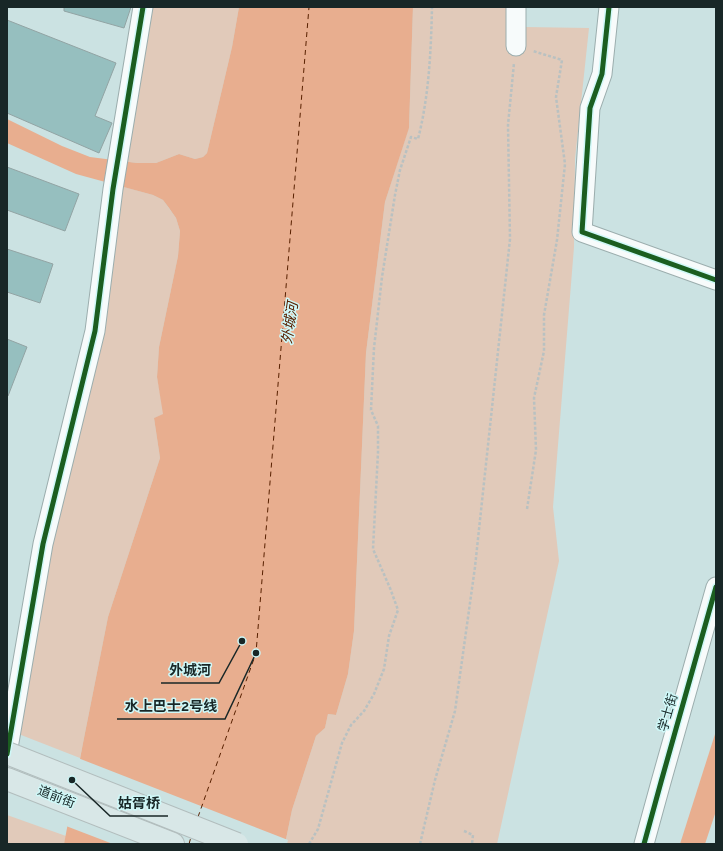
<svg xmlns="http://www.w3.org/2000/svg" width="723" height="851" viewBox="0 0 723 851" font-family="Overpass,'Noto Sans SC',sans-serif">
	<style>
		.green { fill: #e1caba }
		.water { fill: #e8ae8f }
		.pier { fill: #cbe2e2 }
		.lines { fill: none; stroke-linecap: round; stroke-linejoin: round }
		.ferry { stroke: #582000; stroke-width: 1; stroke-dasharray: 5 4; stroke-linecap: butt }
		.building { fill: #96bfbf; stroke: #92a4a4 }
		.minor-casing { stroke: #9badad; stroke-width: 21 }
		.major-casing { stroke: #b2bdbd; stroke-width: 24 }
		.path { stroke: #b9c1c1; stroke-width: 2.5; stroke-dasharray: 3 2; stroke-linecap: butt }
		.minor { stroke: #f7fbfb; stroke-width: 19 }
		.major { stroke: #d8e7e7; stroke-width: 22 }
		.major-bridge-casing { stroke: #b2bdbd; stroke-width: 24; stroke-linecap: butt }
		.major-bridge { stroke: #d8e7e7; stroke-width: 22 }
		.cycleway-casing { stroke: #cff8f8; stroke-width: 8 }
		.cycleway { stroke: #1b5e20; stroke-width: 5 }
		.labels { text-anchor: middle; dominant-baseline: central; stroke-width: 3; stroke-linejoin: round; paint-order: stroke }
		.street-label { font-size: 13px; fill: #182727; stroke: #cff8f8 }
		.water-label { font-size: 14px; font-style: italic; fill: #582000; stroke: #cff8f8 }
		.leader { fill: none; stroke: #182727; stroke-width: 1.5 }
		.callout-dot { fill: #182727; stroke: #cff8f8; stroke-width: 1.5 }
		.callout-label { font-size: 14px; text-anchor: middle; font-weight: bold; fill: #182727; stroke: #cff8f8; stroke-width: 3; stroke-linejoin: round; paint-order: stroke }
	</style>
	<rect width="100%" height="100%" fill="#cbe2e2"/>
	<!-- green -->
	<g class="green">
		<path d="M149,7H239L232,47L207,153L203,157L195,159L179,154L156,163H137L121,161Z"/>
		<path d="M413,7H525V27L589,28L575,159L574,247L553,507L559,561L497,844H285L292,810L316,736L325,728L328,714L336,715L348,674L354,631L366,353L385,202L409,127Z"/>
		<path d="M117,185L153,195L163,200L176,218L180,231L178,256L159,347L157,377L164,414L154,418L160,458L108,617L80,758L16,733Z"/>
		<path d="M7,815L66,836L64,844H7Z"/>
	</g>
	<!-- water -->
	<g class="water">
		<path d="M239,7H413L409,128L385,202L366,353L354,631L348,674L336,715L328,714L325,728L316,736L292,810L285,844H64L83,743L108,617L160,458L154,418L163,414L157,377L159,347L178,256L180,231L176,218L169,208L163,200L153,195L76,174L7,143V119L62,146L90,157L137,163H156L179,154L195,159L203,157L207,153L232,47Z"/>
		<path d="M716,731V811L705,844H680Z"/>
	</g>
	<!-- pier -->
	<path class="pier" d="M78,758L288,840L287,844H113L66,826Z"/>
	<g class="lines">
		<!-- ferry -->
		<g class="ferry">
			<path d="M198,817L256,653L309,7"/>
			<path d="M189,844L191,837"/>
		</g>
	</g>
	<!-- building -->
	<g class="building">
		<path d="M64,7H131L124,28L64,11Z"/>
		<path d="M7,20L116,63L95,116L112,123L99,153L7,113Z"/>
		<path d="M7,167L79,194L65,231L7,210Z"/>
		<path d="M7,249L53,264L40,303L7,292Z"/>
		<path d="M7,339L27,347L8,396H7Z"/>
	</g>
	<g class="lines">
		<!-- minor casing -->
		<g class="minor-casing">
			<g id="minor">
				<path d="M609,7L602,74L590,108L582,232L716,280"/>
				<path d="M516,46V7"/>
				<path d="M7,754L43,544L95,331L113,189L143,7"/>
				<path d="M644,844L661,782L716,587"/>
			</g>
		</g>
		<!-- major casing -->
		<g class="major-casing">
			<path id="major" d="M7,779L173,844"/>
		</g>
		<!-- path -->
		<g class="path">
			<path d="M527,509L536,450L534,398L544,351V315L557,240L565,164L556,97L562,60L533,51"/>
			<path d="M464,831L473,835L472,844"/>
			<path d="M309,844L318,829L342,743L351,725L364,711L374,694L384,669L389,636L398,610L390,588L373,549L378,452V426L371,410L374,348L382,277L395,195L400,170L411,137L418,139C429,96 431,51 432,7"/>
			<path d="M420,844L435,780L455,711L475,567L510,239L508,125L514,63"/>
		</g>
		<!-- minor -->
		<use href="#minor" class="minor"/>
		<!-- major -->
		<use href="#major" class="major"/>
		<!-- major-bridge casing -->
		<g class="major-bridge-casing">
			<path id="major-bridge" d="M7,753L237,844"/>
		</g>
		<!-- major-bridge -->
		<use href="#major-bridge" class="major-bridge"/>
		<!-- cycleway casing -->
		<g class="cycleway-casing">
			<g id="cycleway">
				<path d="M609,7L602,74L590,108L582,232L716,280"/>
				<path d="M7,754L43,544L95,331L113,189L143,7"/>
				<path d="M644,844L661,782L716,587"/>
			</g>
		</g>
		<!-- cycleway -->
		<use href="#cycleway" class="cycleway"/>
	</g>
	<g class="labels">
		<!-- street labels -->
		<g class="street-label">
			<text transform="translate(669 713) rotate(-74)">学士街</text>
			<text transform="translate(56 798) rotate(21)">道前街</text>
		</g>
		<!-- water labels -->
		<g class="water-label">
			<text transform="translate(291 323) rotate(-81)">外城河</text>
		</g>
	</g>
	<!-- callouts -->
	<path class="leader" d="M242 641L219 683H161M256 653L225 719H117M72 780L110 816H168"/>
	<g class="callout-dot">
		<circle cx="242" cy="641" r="4"/>
		<circle cx="256" cy="653" r="4"/>
		<circle cx="72" cy="780" r="4"/>
	</g>
	<g class="callout-label">
		<text x="190" y="675">外城河</text>
		<text x="171" y="711">水上巴士2号线</text>
		<text x="139" y="808">姑胥桥</text>
	</g>
	<!-- border -->
	<rect width="723" height="851" fill="none" stroke="#182727" stroke-width="16"/>
</svg>
